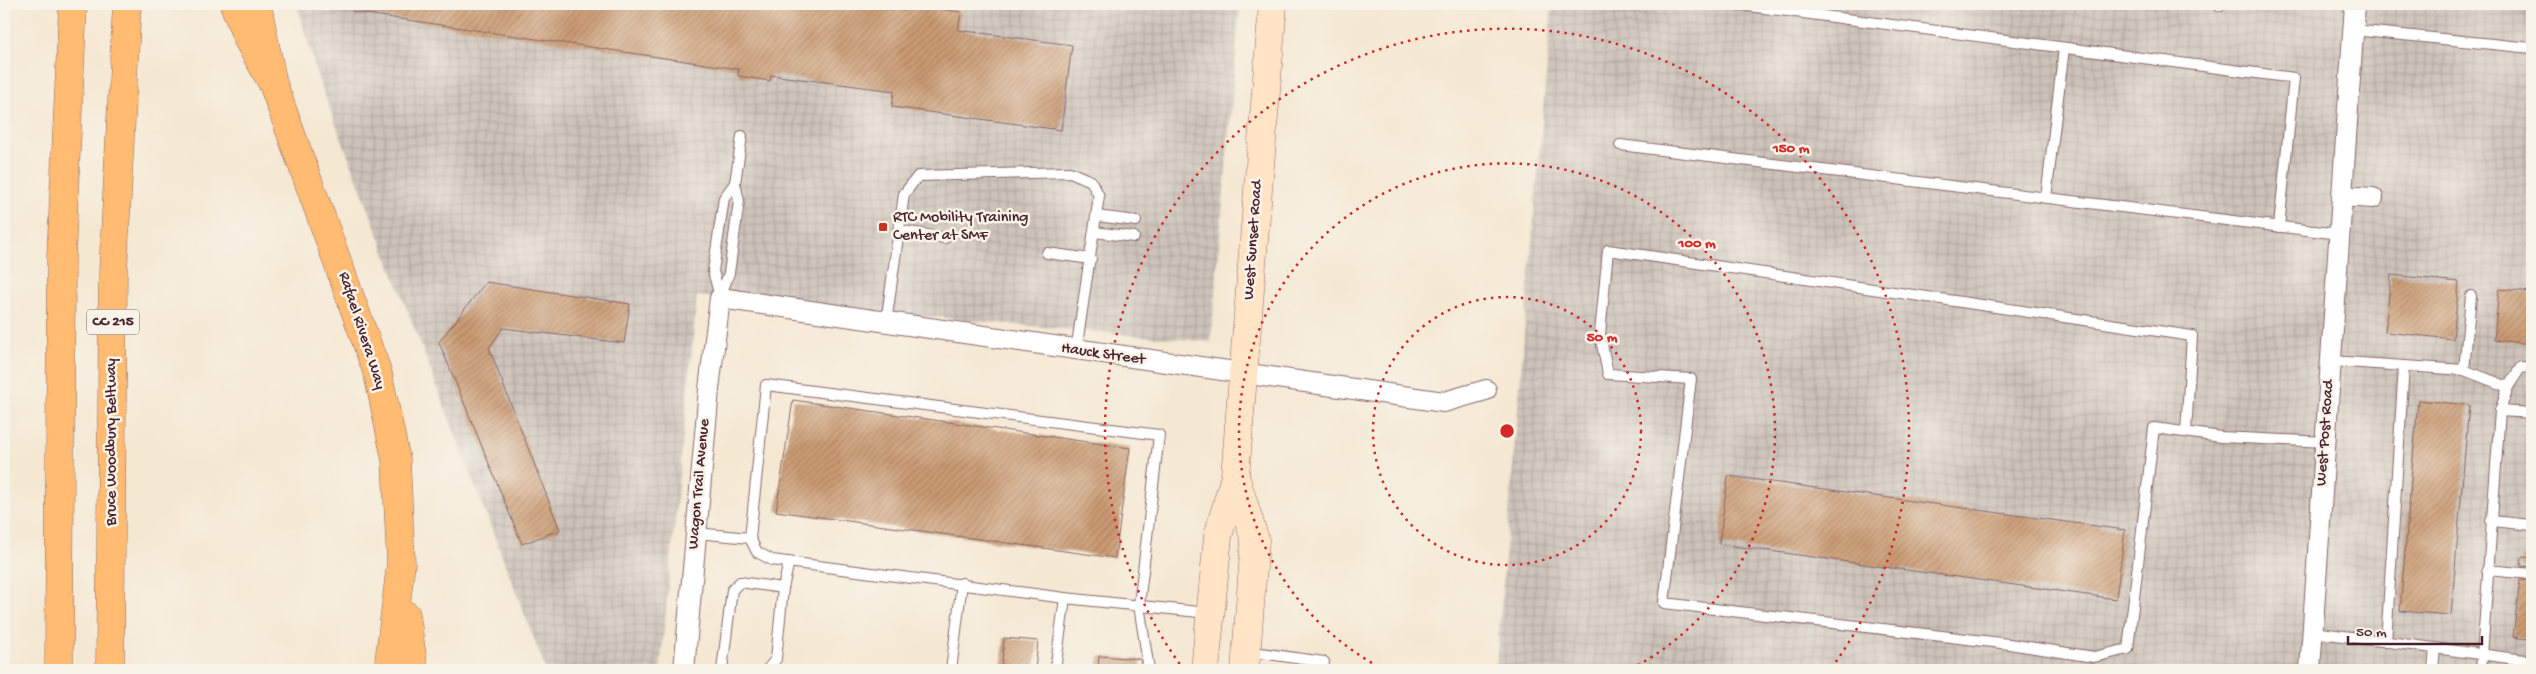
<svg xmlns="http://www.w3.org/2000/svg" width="2536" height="674" viewBox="0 0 2536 674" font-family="'Gochi Hand',sans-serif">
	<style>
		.industrial { fill: url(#industrial-grid) }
		.building { fill: url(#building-hatch) }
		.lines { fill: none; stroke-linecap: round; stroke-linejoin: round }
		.service-casing { stroke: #866566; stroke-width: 12 }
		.minor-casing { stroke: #866566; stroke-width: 22 }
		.secondary-casing { stroke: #866566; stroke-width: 29 }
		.primary-casing { stroke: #866566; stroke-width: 29 }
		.motorway-casing { stroke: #866566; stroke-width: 29 }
		.service { stroke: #fff; stroke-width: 10 }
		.minor { stroke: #fff; stroke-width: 20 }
		.secondary { stroke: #ffe4c6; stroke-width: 28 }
		.primary { stroke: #ffbb71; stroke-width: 28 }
		.motorway { stroke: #ffbb71; stroke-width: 28 }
		.ring { fill: none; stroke: #d62828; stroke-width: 2.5; stroke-dasharray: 2.5 5 }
		.poi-dot { fill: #c8321e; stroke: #f7f3e8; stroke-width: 2 }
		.labels { text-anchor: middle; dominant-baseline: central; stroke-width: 5; stroke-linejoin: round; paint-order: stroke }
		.shield { fill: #f7f3e8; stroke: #7e5f64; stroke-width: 1 }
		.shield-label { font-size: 15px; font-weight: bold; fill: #4a1f2b }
		.poi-label { font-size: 16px; fill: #4a1f2b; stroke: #f7f3e8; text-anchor: start }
		.street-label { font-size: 16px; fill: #4a1f2b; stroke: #f7f3e8 }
		.centre { fill: #d62828; stroke: #f7f3e8; stroke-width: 2.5 }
		.ring-label { font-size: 15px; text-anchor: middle; font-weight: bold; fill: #d62828; stroke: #f7f3e8; stroke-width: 5; stroke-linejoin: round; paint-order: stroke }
	</style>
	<defs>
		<pattern id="industrial-grid" width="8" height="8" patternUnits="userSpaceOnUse" patternTransform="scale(1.25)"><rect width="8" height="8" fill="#ccc2b9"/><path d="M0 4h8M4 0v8" fill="none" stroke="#b1a69f"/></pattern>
		<pattern id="building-hatch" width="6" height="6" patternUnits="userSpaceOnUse" patternTransform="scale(1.25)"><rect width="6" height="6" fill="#cb9b73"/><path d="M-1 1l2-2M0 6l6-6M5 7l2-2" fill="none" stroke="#a77e5f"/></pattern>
	</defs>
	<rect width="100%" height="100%" fill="#f7f3e8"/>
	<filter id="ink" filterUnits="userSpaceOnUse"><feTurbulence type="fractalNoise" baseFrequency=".02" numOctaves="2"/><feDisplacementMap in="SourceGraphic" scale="10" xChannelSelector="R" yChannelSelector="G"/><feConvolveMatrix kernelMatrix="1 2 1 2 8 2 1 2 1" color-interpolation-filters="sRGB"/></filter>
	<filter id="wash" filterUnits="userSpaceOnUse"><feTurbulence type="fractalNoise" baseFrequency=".0096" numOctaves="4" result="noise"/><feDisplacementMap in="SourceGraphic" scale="20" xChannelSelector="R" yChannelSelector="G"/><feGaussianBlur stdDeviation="1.12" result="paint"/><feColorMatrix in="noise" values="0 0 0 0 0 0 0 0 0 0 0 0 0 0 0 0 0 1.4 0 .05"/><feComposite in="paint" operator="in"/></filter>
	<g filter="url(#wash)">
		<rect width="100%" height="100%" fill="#f5e8d3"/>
		<!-- industrial -->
		<g class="industrial">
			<path d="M297,4H1240L1211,342L697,296L660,670H546L318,78Z"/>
			<path d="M1552,4H2532V670H1520L1496,667Z"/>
		</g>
		<g id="blocks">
			<!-- building -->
			<g class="building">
				<path d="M354,4H848L905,11L906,4L961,12L958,30L1072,45L1061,130L892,107L894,91L771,75L770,81L738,76L739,69L353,12Z"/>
				<path d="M2391,275L2459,282L2453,339L2385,332Z"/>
				<path d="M486,282L630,304L624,343L503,328L489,348L560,530L522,544L439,342Z"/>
				<path d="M2499,289L2532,292V344L2494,340Z"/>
				<path d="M793,400L1130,448L1115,558L776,511Z"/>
				<path d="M2418,400L2469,405L2451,615L2400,611Z"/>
				<path d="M1728,476L2125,530L2116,599L1719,544Z"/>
				<path d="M2522,557L2532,558V567L2521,566Z"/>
				<path d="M2520,580L2532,581V636H2527V639L2513,637Z"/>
				<path d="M1004,638L1038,641L1035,670H1001Z"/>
				<path d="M1099,656L1140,659L1142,670H1098Z"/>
			</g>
		</g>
	</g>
	<g filter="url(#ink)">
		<use href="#blocks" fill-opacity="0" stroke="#866566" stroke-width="1"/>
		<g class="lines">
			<!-- service casing -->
			<g class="service-casing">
				<g id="service">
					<path d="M1734,4L2294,78L2279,227"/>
					<path d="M2219,6V4"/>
					<path d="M2353,30L2532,48"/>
					<path d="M1620,145L2339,234"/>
					<path d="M2046,198L2064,48"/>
					<path d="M1097,216L1136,221"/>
					<path d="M898,230L945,238"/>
					<path d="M1095,232L1134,237"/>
					<path d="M1047,253L1091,259"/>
					<path d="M720,297L713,271L724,198L735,183"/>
					<path d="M720,298L729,273L739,201L735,183L742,136"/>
					<path d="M886,323L904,194L918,176L1070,172L1091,181L1099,196L1076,351"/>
					<path d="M2331,361L2464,370L2508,387"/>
					<path d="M2464,370L2471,296"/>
					<path d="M2500,411L2532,413"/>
					<path d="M2186,432L2192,336L1608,250L1600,334L1608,374L1691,379L1664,603L2009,644L2094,657L2128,649L2154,428L2221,437L2326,442"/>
					<path d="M2491,521L2532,525"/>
					<path d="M696,533L750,538L757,552L772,560L1065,598L1208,613"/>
					<path d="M750,538L766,385L1159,435L1139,605L1149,670"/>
					<path d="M2487,570L2532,574"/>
					<path d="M2313,632L2532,661"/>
					<path d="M2386,642L2404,366"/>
					<path d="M1247,651L1324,662L1323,670"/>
					<path d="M722,670L732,590L740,582L783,588"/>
					<path d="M767,670L776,659L783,588L789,562"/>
					<path d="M951,670L962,583"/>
					<path d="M1055,670L1065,598"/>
					<path d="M2433,670L2435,648"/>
					<path d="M2481,670L2500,411L2508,387L2521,367L2532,368"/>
				</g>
			</g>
			<!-- minor casing -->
			<g class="minor-casing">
				<g id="minor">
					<path d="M2342,196L2373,198"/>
					<path d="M684,670L709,389L720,298L1444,402L1486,390"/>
					<path d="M2310,670L2355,4"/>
				</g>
			</g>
			<!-- secondary casing -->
			<g class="secondary-casing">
				<g id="secondary">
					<path d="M1235,476L1255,540L1245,670"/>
					<path d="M1205,670L1218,536L1235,476L1273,4"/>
				</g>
			</g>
			<!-- primary casing -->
			<g class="primary-casing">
				<g id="primary">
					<path d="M257,4L273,84L378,374L396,460L401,563L388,670"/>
					<path d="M406,615L414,670"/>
				</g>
			</g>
			<!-- motorway casing -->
			<g class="motorway-casing">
				<g id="motorway">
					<path d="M234,4L247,38L273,84"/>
					<path d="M59,670L61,257L73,4"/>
					<path d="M110,670L113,272L127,4"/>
				</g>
			</g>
			<!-- service -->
			<use href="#service" class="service"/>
			<!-- minor -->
			<use href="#minor" class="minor"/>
			<!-- secondary -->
			<use href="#secondary" class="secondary"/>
			<!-- primary -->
			<use href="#primary" class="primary"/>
			<!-- motorway -->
			<use href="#motorway" class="motorway"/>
		</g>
	</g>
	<!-- distance rings -->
	<g class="ring">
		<circle cx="1507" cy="431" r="134"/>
		<path d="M1385 670A268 268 0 1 1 1629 670"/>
		<path d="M1184 670A402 402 0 1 1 1830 670"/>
	</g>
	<!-- markers -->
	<rect class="poi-dot" x="878" y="222" width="10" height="10" rx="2.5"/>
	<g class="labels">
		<!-- shield labels -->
		<rect class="shield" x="87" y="309.5" width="52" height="25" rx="4"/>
		<g class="shield-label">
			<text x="113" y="322">CC 215</text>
		</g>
		<!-- poi labels -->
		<g class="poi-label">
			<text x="893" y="218">RTC Mobility Training<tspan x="893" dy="18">Center at SMF</tspan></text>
		</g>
		<!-- street labels -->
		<g class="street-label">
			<text transform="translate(1254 240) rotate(-86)">West Sunset Road</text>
			<text transform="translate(361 331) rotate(72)">Rafael Rivera Way</text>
			<text transform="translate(1103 355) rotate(8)">Hauck Street</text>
			<text transform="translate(2326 433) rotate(-86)">West Post Road</text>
			<text transform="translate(112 442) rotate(-90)">Bruce Woodbury Beltway</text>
			<text transform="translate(700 484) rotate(-85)">Wagon Trail Avenue</text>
		</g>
	</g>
	<circle cx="1507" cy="431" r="8" class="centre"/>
	<g class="ring-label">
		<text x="1791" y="152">150 m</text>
		<text x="1697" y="247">100 m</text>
		<text x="1602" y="341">50 m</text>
	</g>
	<!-- margin -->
	<rect width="2536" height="674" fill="none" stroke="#f7f3e8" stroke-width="20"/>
	<!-- scale -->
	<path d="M2348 636v8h134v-8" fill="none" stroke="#4a1f2b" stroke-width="2.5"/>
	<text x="2356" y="636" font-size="15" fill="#4a1f2b" stroke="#f7f3e8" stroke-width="4" paint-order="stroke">50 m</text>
</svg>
